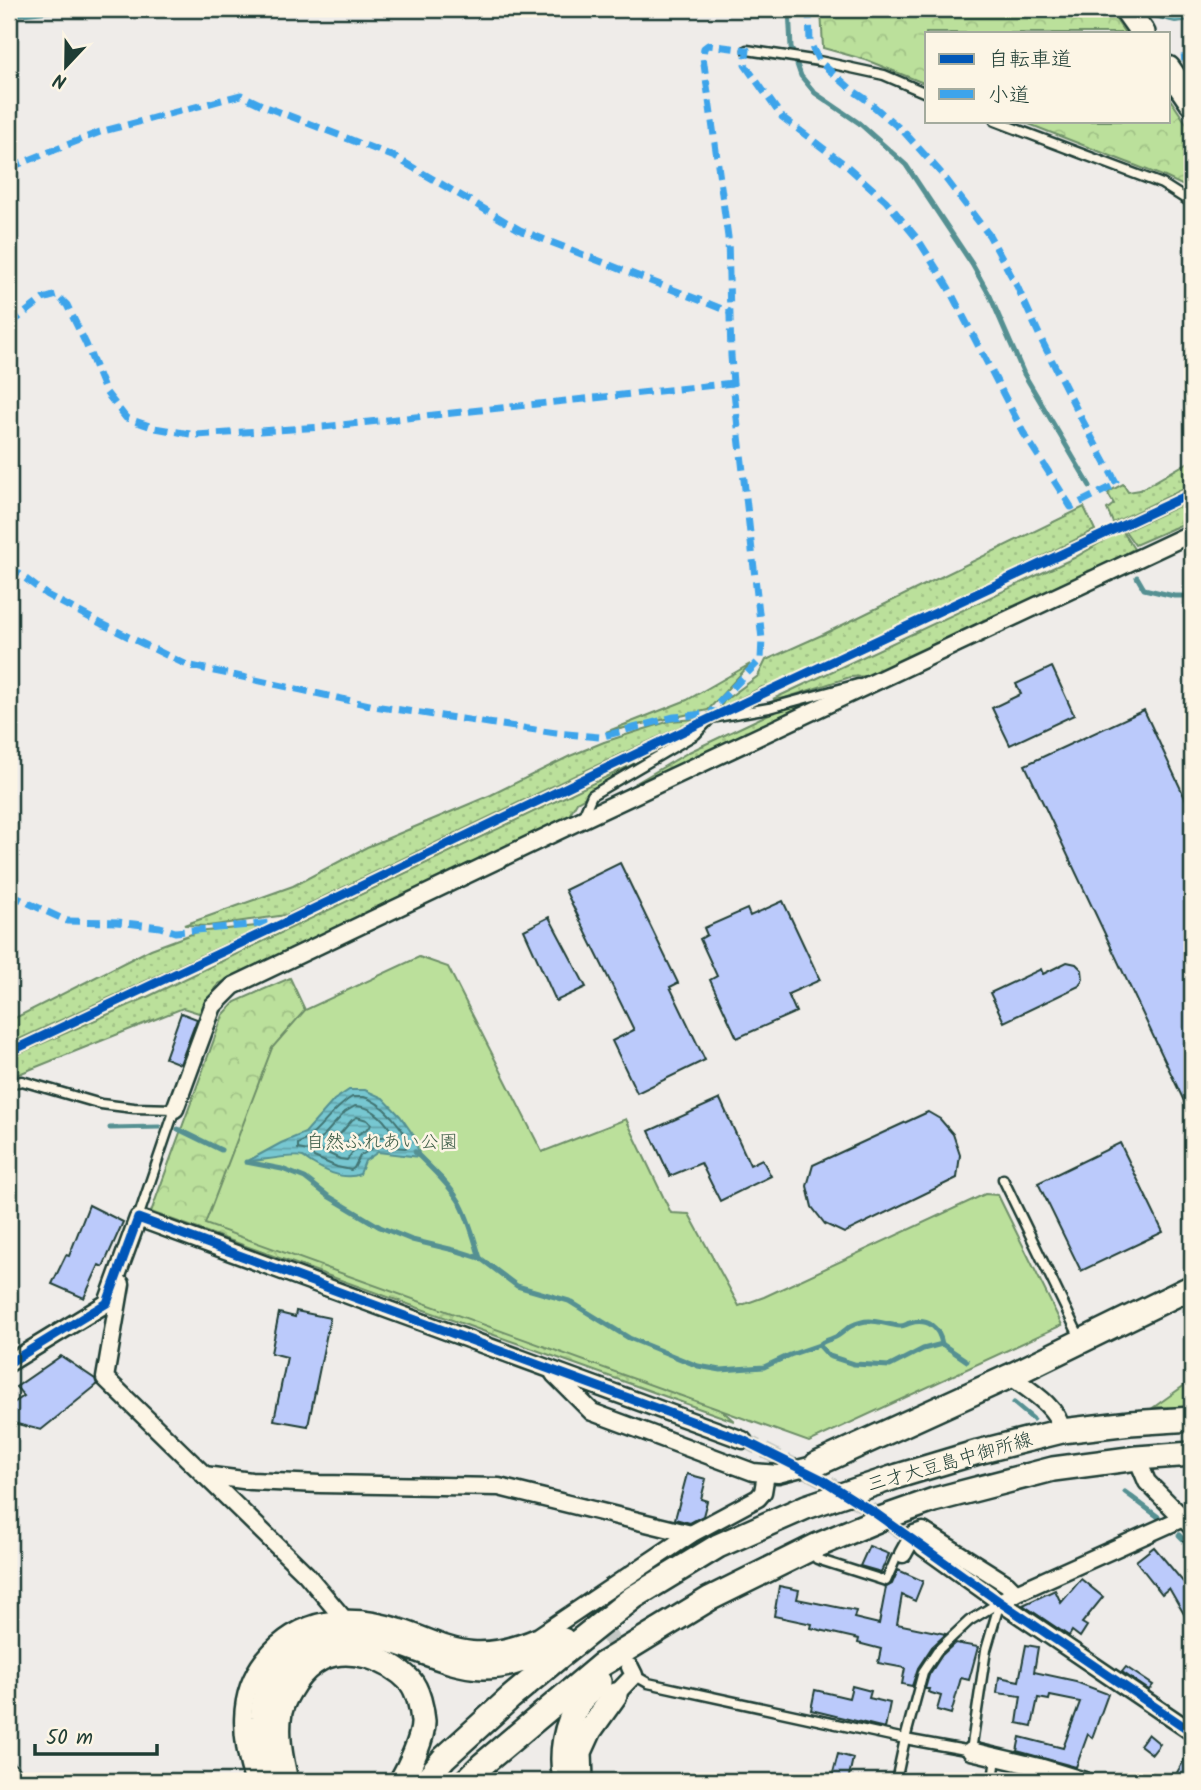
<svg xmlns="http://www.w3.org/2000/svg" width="1201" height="1790" viewBox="0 0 1201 1790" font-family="Kalam,'Klee One',sans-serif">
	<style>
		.grass { fill: url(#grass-dots); stroke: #6d8e68; stroke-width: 2 }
		.forest { fill: url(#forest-crowns); stroke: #6d8e68; stroke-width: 2 }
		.park { fill: #bbe09b; stroke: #6d8e68; stroke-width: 2 }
		.water { fill: url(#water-rules); stroke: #549092; stroke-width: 2 }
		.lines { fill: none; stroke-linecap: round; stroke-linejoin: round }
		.shore { stroke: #427473; stroke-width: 2 }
		.stream { stroke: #549092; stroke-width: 5 }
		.building { fill: #bbcafb; stroke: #1f3d34; stroke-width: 2 }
		.street-tunnel { stroke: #c5c9c5; stroke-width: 16; stroke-dasharray: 16 8; stroke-linecap: butt }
		.lane-casing { stroke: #1f3d34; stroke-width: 13 }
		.street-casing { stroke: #1f3d34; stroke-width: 21 }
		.secondary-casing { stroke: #1f3d34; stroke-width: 28 }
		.lane { stroke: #fcf5e5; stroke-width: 8 }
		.street { stroke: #fcf5e5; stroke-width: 16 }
		.secondary { stroke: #fcf5e5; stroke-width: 23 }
		.quiet { stroke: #3da4eb; stroke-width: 7; stroke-dasharray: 14 7; stroke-linecap: butt }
		.cycleway-casing { stroke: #fcf5e5; stroke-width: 13 }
		.cycleway { stroke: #0057b8; stroke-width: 9 }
		.labels { text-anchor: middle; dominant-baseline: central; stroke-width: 5; stroke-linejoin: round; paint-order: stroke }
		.park-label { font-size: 19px; fill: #3e5e49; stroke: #fcf5e5 }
		.street-label { font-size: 19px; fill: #1f3d34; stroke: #fcf5e5 }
	</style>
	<defs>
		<pattern id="grass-dots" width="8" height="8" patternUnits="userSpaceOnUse" patternTransform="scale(1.75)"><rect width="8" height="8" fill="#bbe09b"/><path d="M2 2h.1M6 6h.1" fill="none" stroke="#a0c186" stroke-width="1.8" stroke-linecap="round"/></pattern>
		<pattern id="forest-crowns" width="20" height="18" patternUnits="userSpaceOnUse" patternTransform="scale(1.75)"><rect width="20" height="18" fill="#bbe09b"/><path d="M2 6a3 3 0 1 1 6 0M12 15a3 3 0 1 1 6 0" fill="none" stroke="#a0c186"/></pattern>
		<pattern id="water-rules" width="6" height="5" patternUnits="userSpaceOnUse" patternTransform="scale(1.75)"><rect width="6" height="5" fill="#77c7d1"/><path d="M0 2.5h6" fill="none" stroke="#61a3aa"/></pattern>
	</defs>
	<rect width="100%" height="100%" fill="#efece9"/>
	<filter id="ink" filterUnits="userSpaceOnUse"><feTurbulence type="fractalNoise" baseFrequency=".0143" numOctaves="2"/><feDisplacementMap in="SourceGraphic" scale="14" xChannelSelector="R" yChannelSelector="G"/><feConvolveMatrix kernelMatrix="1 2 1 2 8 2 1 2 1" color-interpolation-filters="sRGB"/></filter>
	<g filter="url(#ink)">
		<!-- grass -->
		<g class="grass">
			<path d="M1192,460V485L1113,523L1107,509L1114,504L1108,494L1110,491L1123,484L1128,492L1140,490Z"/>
			<path d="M1192,500V520L1135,545L1125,531Z"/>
			<path d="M1084,507L1095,530L955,600L772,685L762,687L719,709L724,701L758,676L766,660L824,634Z"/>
			<path d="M1122,530L1134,549L1046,596L868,676L850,677L782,699H773L1074,558Z"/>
			<path d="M750,664L708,710L606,732L687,700Z"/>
			<path d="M826,696L607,800L689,752L771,713Z"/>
			<path d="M697,719L574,776L286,915L208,926L184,925L293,886L367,847L491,795L570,756L604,742L670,721Z"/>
			<path d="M654,754L652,758L577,802L568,817L262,965L218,984L202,1014L183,1008L9,1078V1058L143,999Z"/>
			<path d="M267,925L9,1044V1021L151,949L197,932Z"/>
		</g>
		<!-- forest -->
		<g class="forest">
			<path d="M821,9H1038L1063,15L1067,9H1089L1114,17L1125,33H926V84L866,60L823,48Z"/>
			<path d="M1168,96L1192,132V190L1165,177L1021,121H1168Z"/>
			<path d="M290,978L305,1010L506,1131L710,1400L734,1421L151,1212L223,1015L235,1002Z"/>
			<path d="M1192,1380V1408L1154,1407Z"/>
		</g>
		<!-- park -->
		<path class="park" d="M419,957L448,967L542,1152L626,1119L671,1213L689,1214L739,1306L764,1297L985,1194L998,1195L1062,1325L809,1442L205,1224L272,1048L305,1010Z"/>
		<!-- water -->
		<g class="water">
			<path d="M9,9H83L9,17Z"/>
			<path d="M1121,9H1192V20L1175,22Z"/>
			<path d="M349,1090H365L383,1098L400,1116L414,1136L420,1157L378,1152L365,1161L360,1174C345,1181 325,1171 312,1163C308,1161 307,1159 303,1157C292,1154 259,1161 246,1162L281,1143L305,1133L334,1100Z"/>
		</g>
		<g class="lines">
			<!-- shore -->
			<g class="shore">
				<path d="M352,1097C353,1097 363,1097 364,1097C380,1101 408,1130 408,1147L405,1148L376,1146L360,1156L354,1168L351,1170L337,1167L314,1157L308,1151L298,1149V1144C321,1133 330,1110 352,1097Z"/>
				<path d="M355,1106C372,1106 384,1119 392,1132V1136L371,1138L354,1150L347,1160L340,1159L319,1149L316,1146L317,1143L345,1112Z"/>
				<path d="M357,1117L367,1120L371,1124L370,1127L349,1140L342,1147L335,1145V1140L352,1120Z"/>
			</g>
			<!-- stream -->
			<g class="stream">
				<path d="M789,9L791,47L801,76L815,93L859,123L906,165L972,264L990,296L1024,374L1090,486"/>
				<path d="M1137,577L1144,589L1174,596H1192"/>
				<path d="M110,1128L159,1127"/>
				<path d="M178,1129L221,1150"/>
				<path d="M415,1152C430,1167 448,1183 459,1201C469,1218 474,1239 480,1258"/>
				<path d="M246,1162L282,1169L305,1178L328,1196L380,1227L412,1240L458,1251L480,1258L517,1286L569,1301L629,1338L698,1366L721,1370L764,1367L790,1355L819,1345L829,1356L854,1364L890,1366L923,1349L942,1344L967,1361"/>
				<path d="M819,1345C824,1340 827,1341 833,1338C840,1336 845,1329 851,1326C871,1315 883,1325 900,1326C905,1326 906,1324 910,1323C928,1318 939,1327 942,1344"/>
				<path d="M1014,1403L1033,1419"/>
				<path d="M1125,1492L1165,1522"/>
				<path d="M1179,1535L1192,1548"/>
			</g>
		</g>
		<!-- building -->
		<g class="building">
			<path d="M1052,667L1074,715L1010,745L992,708L1021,694L1016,684Z"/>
			<path d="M1144,710L1192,813V1118L1025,765Z"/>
			<path d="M620,863L678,983L670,987L705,1060L637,1093L612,1041L634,1030L565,890Z"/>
			<path d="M783,901L820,980L788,994L796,1012L737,1038L710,980L717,976L700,939L707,935L704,928L747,909L750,916Z"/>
			<path d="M549,917L586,987L556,1001L524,930Z"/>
			<path d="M1067,962L1076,964L1082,970L1083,979L1079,986L1004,1022L990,993L1041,969L1043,974Z"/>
			<path d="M181,1013L197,1019L180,1064L165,1058Z"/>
			<path d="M720,1099L750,1165L762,1159L771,1176L720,1201L701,1163L670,1176L649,1131Z"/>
			<path d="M928,1112L940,1119L953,1134L960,1155L957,1178L844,1233L825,1224L812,1207L807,1186L813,1165Z"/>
			<path d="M1120,1143L1163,1232L1081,1271L1038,1183Z"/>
			<path d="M89,1205L123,1222L103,1267L99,1265L84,1298L52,1284L66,1255L69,1256Z"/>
			<path d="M296,1311L330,1318L308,1426L274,1420L287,1357L271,1353L279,1313L295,1317Z"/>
			<path d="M61,1356L95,1379L97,1385L41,1430L9,1422V1406L24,1396L16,1387Z"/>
			<path d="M687,1474L706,1479L701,1499L707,1501L703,1516L690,1523L675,1519Z"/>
			<path d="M869,1546L889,1554L881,1572L860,1566Z"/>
			<path d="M1154,1547L1184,1583L1192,1579V1628L1169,1588L1162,1594L1136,1561Z"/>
			<path d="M898,1570L923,1581L915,1601L902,1595L897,1624L946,1634L932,1647L918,1668L912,1686L902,1684L905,1668L878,1663L881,1649L858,1643L859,1639L811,1628L812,1624L774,1616L779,1586L799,1590L797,1599L856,1611L854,1618L879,1624L886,1587L892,1584Z"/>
			<path d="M1081,1579L1103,1597L1082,1623L1087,1626L1080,1637L1072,1631L1069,1636L1023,1605L1055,1590L1061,1603Z"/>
			<path d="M955,1643L978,1647L969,1680L961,1678L951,1714L937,1710L941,1696L928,1692L929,1689H925L929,1675L942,1655Z"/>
			<path d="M1026,1645L1038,1647L1034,1672L1076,1681V1682L1108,1694L1092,1738L1088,1734L1076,1767L1017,1751L1020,1737L1063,1748L1080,1702L1050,1696L1049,1700L1038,1698L1032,1726L1017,1723L1021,1696L997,1693L999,1677L1019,1681Z"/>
			<path d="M1126,1667L1153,1685L1149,1690L1122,1672Z"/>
			<path d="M852,1686L871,1691L869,1698L890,1703L885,1728L811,1710L815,1690L849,1698Z"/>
			<path d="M1148,1734L1160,1744L1152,1754L1140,1745Z"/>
			<path d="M1192,1747V1781H1172Z"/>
			<path d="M838,1754L853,1758L848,1781H831Z"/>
		</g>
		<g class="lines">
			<!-- street-tunnel -->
			<g class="street-tunnel">
				<path d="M743,1440L823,1480L875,1513L921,1545"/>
				<path d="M591,1609L624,1659"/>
			</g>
			<!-- lane casing -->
			<g class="lane-casing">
				<g id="lane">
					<path d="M747,50L819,61L884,75L926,93"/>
					<path d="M995,121L1162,184L1192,203"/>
					<path d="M582,818L592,795L696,734L711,718L769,708L858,684"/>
					<path d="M9,1084L22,1081L101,1104L134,1108L175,1109L138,1218"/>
					<path d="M1003,1179L1080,1338"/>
					<path d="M817,1559L886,1581L896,1558L903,1554"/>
					<path d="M634,1675L648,1683L905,1739L971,1751L986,1650L1000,1602"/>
					<path d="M896,1781L905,1739L923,1672L937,1651L969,1621L1000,1602"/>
					<path d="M993,1781L996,1757"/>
				</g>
			</g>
			<!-- street casing -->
			<g class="street-casing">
				<g id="street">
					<path d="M175,1109L213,1006L233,986L581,820L1192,533"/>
					<path d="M121,1284L105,1378L306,1574L344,1619"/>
					<path d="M9,1363L107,1303L138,1218L743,1440"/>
					<path d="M554,1374L592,1412L753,1472L778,1474L817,1464"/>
					<path d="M1010,1376C1029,1390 1058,1406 1062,1431"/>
					<path d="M1137,1458L1147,1482L1192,1527"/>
					<path d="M204,1475L251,1481L320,1484L499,1487L691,1534"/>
					<path d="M923,1547L1000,1602L1192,1732"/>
					<path d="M903,1554L914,1534L923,1531L1007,1584L1016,1593"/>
					<path d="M1000,1602L1016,1593L1192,1514"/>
					<path d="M615,1695L634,1675L630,1667"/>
					<path d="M971,1751L1039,1767L1085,1781"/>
					<path d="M9,1771L18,1781"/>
					<path d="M253,1781C241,1739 235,1696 264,1659C299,1615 351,1611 401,1628C424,1635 447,1648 472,1650C496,1652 518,1645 539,1636L691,1534L758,1498L763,1492L766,1474"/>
				</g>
			</g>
			<!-- secondary casing -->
			<g class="secondary-casing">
				<g id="secondary">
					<path d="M1126,9L1143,33"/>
					<path d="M1168,68L1192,103"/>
					<path d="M817,1464L1010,1376L1192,1287"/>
					<path d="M267,1781C265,1763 260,1735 262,1718C263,1704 266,1689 273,1677C276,1673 280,1669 283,1665C308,1638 346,1630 381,1638C415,1646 448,1666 483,1667C513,1667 537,1656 563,1640"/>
					<path d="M286,1781C281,1759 276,1735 280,1712C282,1702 288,1692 294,1683C301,1673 310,1664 322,1658C350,1645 389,1659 410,1681C418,1690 422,1709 423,1721C424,1736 409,1768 401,1781"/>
					<path d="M425,1781L444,1758L510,1698L559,1657L634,1597L718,1546L806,1507L898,1476L978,1452L1062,1431L1130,1423L1192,1419"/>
					<path d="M466,1781L483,1764L601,1665L709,1599L816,1546L880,1519L934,1500L1053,1469L1137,1458L1192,1454"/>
					<path d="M565,1781C560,1754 564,1725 580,1702C586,1695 593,1688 599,1682"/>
					<path d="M581,1781L580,1752L590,1730L615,1695"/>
				</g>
			</g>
			<!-- lane -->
			<use href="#lane" class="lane"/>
			<!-- street -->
			<use href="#street" class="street"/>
			<!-- secondary -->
			<use href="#secondary" class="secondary"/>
			<!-- quiet -->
			<g class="quiet">
				<path d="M1181,58L1192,57"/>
				<path d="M9,168L100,132L241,95L264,106L395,157L520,230L730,312"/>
				<path d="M9,325L43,299L57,295L67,305L86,344L105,391L126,418L155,428L196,435L323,427L733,383"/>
				<path d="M9,566L47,595L102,624L187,665L374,706L556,733L600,737L674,717L704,714L711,718L713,708L761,659L762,639L733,383L731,356L728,237L703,57L704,48L708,45L747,50L745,65L782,117L848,167L886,201L919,241L948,287L1023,432L1071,507L1117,484L1080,416L1043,343L1017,286L989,235L942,174L904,132L864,98L852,90L819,61L810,43L809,9"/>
				<path d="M9,894L67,921L117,922L160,927L175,932L271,923"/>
			</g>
			<!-- cycleway casing -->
			<g class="cycleway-casing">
				<g id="cycleway">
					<path d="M9,1052L288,921L711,718L1192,493"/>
					<path d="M9,1363L107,1303L138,1218L743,1440L823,1480L875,1513L1000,1602L1192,1732"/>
				</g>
			</g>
			<!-- cycleway -->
			<use href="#cycleway" class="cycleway"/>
		</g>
	</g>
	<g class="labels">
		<!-- park labels -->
		<g class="park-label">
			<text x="382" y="1143">自然ふれあい公園</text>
		</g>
		<!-- street labels -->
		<g class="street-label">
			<text transform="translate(950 1463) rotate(-16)">三才大豆島中御所線</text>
		</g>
	</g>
	<!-- margin -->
	<rect width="1201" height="1790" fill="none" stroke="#fcf5e5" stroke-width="35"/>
	<rect x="18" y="18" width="1166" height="1755" fill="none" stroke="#1f3d34" stroke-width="2.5" filter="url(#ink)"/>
	<!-- legend -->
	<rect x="925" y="32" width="245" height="91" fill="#fcf5e5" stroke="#a4ab9e" stroke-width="2"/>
	<rect x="939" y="54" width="35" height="10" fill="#0057b8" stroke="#a4ab9e" stroke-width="2"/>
	<text x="988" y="66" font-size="21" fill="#1f3d34">自転車道</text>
	<rect x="939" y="89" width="35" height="10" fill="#3da4eb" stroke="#a4ab9e" stroke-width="2"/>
	<text x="988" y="102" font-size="21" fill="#1f3d34">小道</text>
	<!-- north arrow -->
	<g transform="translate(66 66) rotate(202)" stroke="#fcf5e5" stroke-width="5" paint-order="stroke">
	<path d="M0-5L12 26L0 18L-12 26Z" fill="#1f3d34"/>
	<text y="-10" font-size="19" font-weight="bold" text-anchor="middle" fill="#1f3d34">N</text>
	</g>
	<!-- scale -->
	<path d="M35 1744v10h122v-10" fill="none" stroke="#1f3d34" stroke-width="3.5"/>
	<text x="46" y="1744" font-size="21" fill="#1f3d34" stroke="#fcf5e5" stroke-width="5" paint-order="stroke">50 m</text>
</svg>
